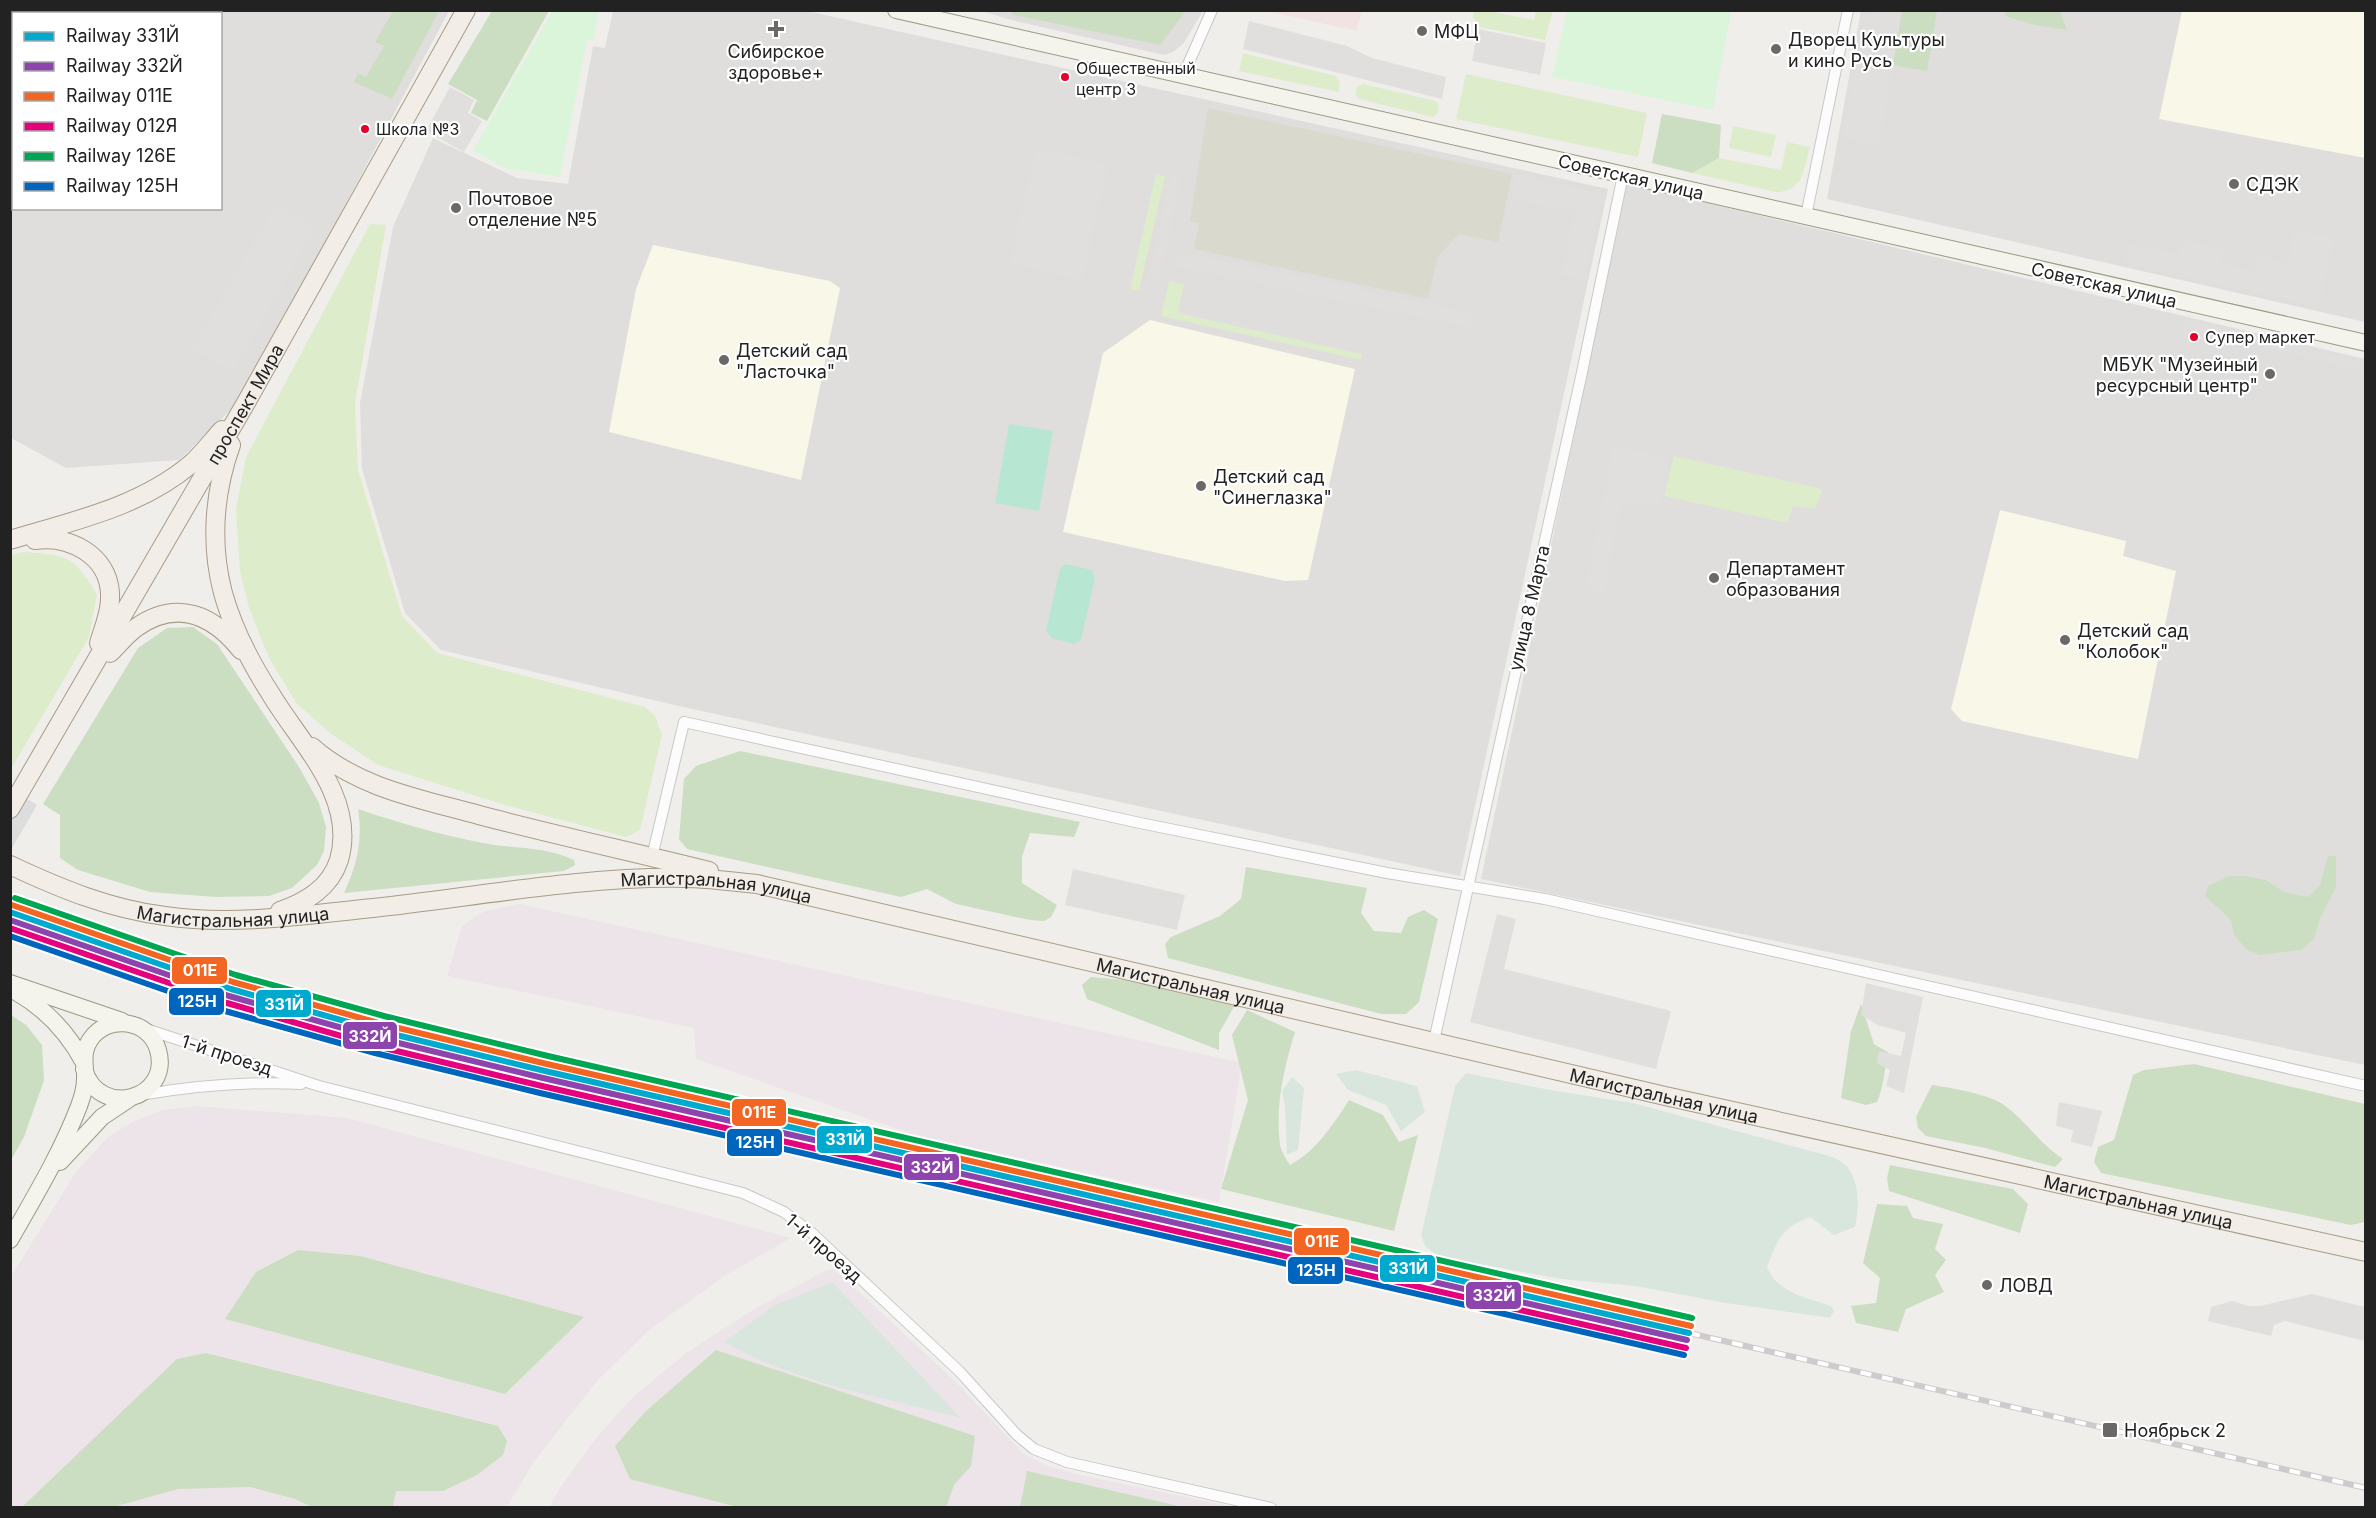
<svg xmlns="http://www.w3.org/2000/svg" width="2376" height="1518" viewBox="0 0 2376 1518" font-family="Inter,sans-serif">
	<style>
		.residential { fill: #dfdedc; fill-rule: evenodd }
		.commercial { fill: #f1e3e1 }
		.industrial { fill: #ede4e9 }
		.education { fill: #f8f7e8 }
		.construction { fill: #d9d9cd }
		.grass { fill: #ddeccb }
		.forest { fill: #cbdec1 }
		.wetland { fill: #d9e6de }
		.park { fill: #daf5da }
		.pitch { fill: #b7e6d2 }
		.parking { fill: #e0dfde }
		.pier { fill: #dedddd }
		.lines { fill: none; stroke-linecap: round; stroke-linejoin: round }
		.minor-casing { stroke: #c9c8c7; stroke-width: 12 }
		.secondary-casing { stroke: #999a82; stroke-width: 18 }
		.primary-casing { stroke: #a79c86; stroke-width: 20 }
		.minor { stroke: #fdfcfc; stroke-width: 10 }
		.secondary { stroke: #f4f4ed; stroke-width: 16 }
		.primary { stroke: #f3ede7; stroke-width: 18 }
		.rail-casing { stroke: #ccc; stroke-width: 6 }
		.rail { stroke: #fff; stroke-width: 4; stroke-dasharray: 11; stroke-linecap: butt }
		.rail-1-casing { stroke: #fff; stroke-width: 10 }
		.rail-2-casing { stroke: #fff; stroke-width: 10 }
		.rail-3-casing { stroke: #fff; stroke-width: 10 }
		.rail-4-casing { stroke: #fff; stroke-width: 10 }
		.rail-5-casing { stroke: #fff; stroke-width: 10 }
		.rail-6-casing { stroke: #fff; stroke-width: 10 }
		.rail-1 { stroke: #00a9ce; stroke-width: 6 }
		.rail-2 { stroke: #8e44ad; stroke-width: 6 }
		.rail-3 { stroke: #f26522; stroke-width: 6 }
		.rail-4 { stroke: #e5007d; stroke-width: 6 }
		.rail-5 { stroke: #00a651; stroke-width: 6 }
		.rail-6 { stroke: #0065bd; stroke-width: 6 }
		.poi-dot { fill: #6a6968; stroke: #fff; stroke-width: 2 }
		.bus-dot { fill: #e4002b; stroke: #fff; stroke-width: 2 }
		.labels { text-anchor: middle; dominant-baseline: central; stroke-width: 4.5; stroke-linejoin: round; paint-order: stroke }
		.bus-label { font-size: 16px; fill: #222; stroke: #fff; text-anchor: start }
		.poi-label { font-size: 18px; fill: #222; stroke: #fff; text-anchor: start }
		.street-label { font-size: 18px; fill: #222; stroke: #fff }
		.line-badge { stroke: #fff; stroke-width: 2 }
		.badge-label { font-size: 16px; text-anchor: middle; font-weight: bold; fill: #fff }
	</style>
	<rect width="100%" height="100%" fill="#f0eeeb"/>
	<!-- residential -->
	<g class="residential">
		<path d="M10,11H449L240,401L179,460L66,468L11,438ZM14,14H220V208H14Z"/>
		<path d="M613,11H807L1608,189L1460,876L683,707L441,650L405,613L362,469L360,403L393,227L433,138L517,178L568,184L593,46L605,48Z"/>
		<path d="M981,11H1203L1183,44L1173,52L1164,55L1011,20Z"/>
		<path d="M1861,11H2365V322L1827,199Z"/>
		<path d="M1627,184L2365,359V1065L1481,879Z"/>
	</g>
	<!-- commercial -->
	<path class="commercial" d="M1266,11L1362,10V11L1357,31Z"/>
	<!-- industrial -->
	<g class="industrial">
		<path d="M520,904L1242,1063L1219,1202L915,1135L696,1059L694,1028L447,976L462,926L484,911Z"/>
		<path d="M196,1106L347,1118L791,1238L726,1275L648,1331L597,1381L533,1463L507,1507H11L10,1278L76,1172L108,1137L134,1121L162,1110Z"/>
		<path d="M827,1270H834L844,1278L955,1381L1024,1454L1048,1466L1080,1475L1234,1507L549,1508L560,1488L596,1438L633,1397L686,1353L756,1308Z"/>
	</g>
	<!-- education -->
	<g class="education">
		<path d="M2182,11H2365V158L2159,119Z"/>
		<path d="M653,245L830,281L840,288L801,480L609,432L636,289Z"/>
		<path d="M1150,320L1355,369L1308,580L1285,581L1063,532L1103,353Z"/>
		<path d="M2000,510L2126,541L2123,556L2176,571L2138,759L1962,721L1951,709Z"/>
	</g>
	<!-- construction -->
	<path class="construction" d="M1208,108L1512,174L1498,242L1459,234L1438,256L1428,299L1194,249L1199,223L1190,221Z"/>
	<!-- grass -->
	<g class="grass">
		<path d="M1489,11L1534,20L1536,11H1553L1545,40L1479,27L1473,17L1474,11Z"/>
		<path d="M1243,53L1336,76L1340,82L1339,92L1239,71Z"/>
		<path d="M1466,74L1647,113L1638,157L1456,119Z"/>
		<path d="M1363,84L1436,101L1439,106L1438,113L1433,117L1359,99L1355,94L1357,87Z"/>
		<path d="M1733,126L1776,135L1771,157L1729,148Z"/>
		<path d="M1787,142L1810,147C1804,169 1803,192 1776,192L1692,173L1719,158L1781,170Z"/>
		<path d="M1156,174L1165,176L1139,291L1130,289Z"/>
		<path d="M370,224L386,225L355,403L358,470L402,616L437,653L645,707L655,716L662,735L640,830L626,837L505,805L378,765L330,733L297,704L269,658L249,608L240,571L236,509L246,457Z"/>
		<path d="M1169,281L1184,284L1178,313L1362,354L1361,360L1161,316Z"/>
		<path d="M1674,456L1819,488L1822,492L1815,509L1793,506L1787,523L1664,496Z"/>
		<path d="M23,552C69,555 72,555 97,594L89,637L11,769V555Z"/>
	</g>
	<!-- forest -->
	<g class="forest">
		<path d="M2006,10L2060,11L2067,30L2035,25L2005,16Z"/>
		<path d="M393,11H439L392,99L354,82L358,73L366,77L384,46L375,42Z"/>
		<path d="M492,11H549L487,121L471,113L477,100L448,84Z"/>
		<path d="M1011,11V10L1186,11L1160,45L1013,15Z"/>
		<path d="M1902,11H1937L1927,71L1892,65Z"/>
		<path d="M1662,114L1721,125L1719,158L1692,173L1652,163Z"/>
		<path d="M193,627L217,644L299,767L319,803L326,827L324,851L317,865L292,888L269,896L216,897L150,892L78,870L60,858V815L43,804L138,648L167,628Z"/>
		<path d="M740,751L1080,822L1074,837L1030,833L1022,857V883L1057,905L1051,917L1044,921L1030,920L956,904L927,889L901,897L687,849L679,839L684,779L696,766Z"/>
		<path d="M358,809C399,823 441,835 483,843C513,849 546,846 574,860L575,865L564,871L344,893C357,865 363,840 358,809Z"/>
		<path d="M2328,856H2336V887L2320,918L2314,939L2301,950L2260,955L2247,950L2234,935L2231,920L2205,896L2208,886L2229,876H2245L2266,880L2284,892L2308,897L2320,885Z"/>
		<path d="M1246,867L1367,888L1361,913L1374,931L1401,933L1408,917L1424,910L1438,919L1419,1002L1406,1014H1381L1168,958L1165,944L1171,937L1220,916L1241,899Z"/>
		<path d="M1091,977L1125,980L1235,1005L1219,1033V1050L1087,999L1082,985Z"/>
		<path d="M1861,1004L1874,1044L1889,1053C1884,1070 1884,1086 1877,1102L1866,1105L1841,1098L1851,1031Z"/>
		<path d="M1247,1010L1295,1032C1284,1067 1275,1107 1280,1144C1281,1151 1286,1159 1290,1165C1316,1151 1333,1125 1349,1100L1383,1115L1399,1142L1418,1135L1394,1231L1221,1189L1248,1100L1232,1035Z"/>
		<path d="M11,1015L26,1025L42,1045L44,1080L24,1137L11,1160Z"/>
		<path d="M2194,1064L2365,1104V1222L2351,1225L2101,1173L2094,1162L2098,1147L2114,1140L2133,1075L2144,1070Z"/>
		<path d="M1932,1085C1951,1088 1989,1094 2004,1105C2026,1121 2040,1144 2063,1159L2055,1167L1985,1148L1926,1136L1918,1128L1916,1117Z"/>
		<path d="M1890,1165L2013,1189L2028,1204L2020,1233L1889,1191L1887,1178Z"/>
		<path d="M1877,1204L1907,1206L1913,1218L1943,1224L1935,1249L1946,1260L1935,1275L1944,1292L1906,1309L1898,1332L1856,1323L1851,1306L1876,1303L1880,1278L1863,1263Z"/>
		<path d="M298,1250L360,1256L584,1317L505,1394L225,1319L256,1272Z"/>
		<path d="M716,1350L975,1436L971,1466L954,1485L946,1508L737,1507L630,1479L615,1446L646,1411Z"/>
		<path d="M206,1353L498,1426L507,1441L503,1455L477,1475L443,1491H396L393,1507H312L295,1499L250,1487L178,1489L113,1507H22L177,1359Z"/>
		<path d="M1027,1471L1183,1507H1020Z"/>
	</g>
	<!-- wetland -->
	<g class="wetland">
		<path d="M1356,1070L1417,1086L1425,1112L1401,1131L1386,1105L1348,1090L1336,1074Z"/>
		<path d="M1466,1073L1550,1090L1633,1103L1833,1157C1838,1160 1846,1164 1849,1169C1860,1186 1859,1208 1855,1227L1834,1235L1810,1217C1780,1228 1778,1240 1767,1267C1777,1293 1807,1298 1831,1306L1834,1311L1830,1318L1726,1303L1635,1286L1562,1279L1440,1257L1426,1247L1421,1236L1455,1086Z"/>
		<path d="M1292,1077L1304,1088L1298,1150L1287,1155L1285,1107L1282,1091Z"/>
		<path d="M832,1282L961,1418C881,1397 796,1383 724,1342L775,1305Z"/>
	</g>
	<!-- park -->
	<g class="park">
		<path d="M553,10L599,11L593,41L587,40L560,177L505,168L473,151Z"/>
		<path d="M1567,11H1731L1713,110L1552,77Z"/>
	</g>
	<!-- pitch -->
	<g class="pitch">
		<path d="M1009,424L1053,431L1039,511L995,503Z"/>
		<path d="M1065,564L1092,570L1095,578L1081,640L1074,644L1052,638L1046,631L1060,569Z"/>
	</g>
	<!-- parking -->
	<g class="parking">
		<path d="M1866,11H1902L1879,147L1842,137Z"/>
		<path d="M1249,21L1347,46L1372,58L1446,77L1442,99L1243,49Z"/>
		<path d="M1478,29L1546,43L1540,75L1472,61Z"/>
		<path d="M450,87L474,100L468,113L482,121L464,152L426,131Z"/>
		<path d="M1036,148L1108,164L1082,280L1010,264Z"/>
		<path d="M1516,175L1603,194L1584,280L1561,275L1575,212L1511,198Z"/>
		<path d="M1171,176L1181,178L1158,283L1148,281Z"/>
		<path d="M276,204L316,227L233,372L192,349Z"/>
		<path d="M2295,230L2334,238L2319,307L2125,263L2129,244L2179,255L2183,240L2224,249L2221,263L2256,271L2259,256L2288,263Z"/>
		<path d="M1177,252L1473,313L1472,327L1175,267Z"/>
		<path d="M2184,319L2365,363V372L2182,327Z"/>
		<path d="M1613,446L1669,457L1660,507L1622,501L1604,592L1586,588Z"/>
		<path d="M1073,869L1185,895L1177,930L1065,905Z"/>
		<path d="M1497,914L1516,919L1504,969L1671,1011L1656,1069L1470,1022Z"/>
		<path d="M1866,983L1923,997L1904,1093L1886,1086L1890,1070L1877,1063L1879,1051L1901,1056L1906,1033L1878,1025L1861,1015Z"/>
		<path d="M2059,1102L2102,1111L2092,1147L2071,1142L2073,1130L2056,1126Z"/>
		<path d="M2312,1294L2365,1307V1341L2285,1321L2274,1325L2271,1336L2208,1321L2211,1307L2232,1301L2249,1306H2260Z"/>
	</g>
	<!-- pier -->
	<path class="pier" d="M11,789L37,805L11,850Z"/>
	<g class="lines">
		<!-- minor casing -->
		<g class="minor-casing">
			<g id="minor">
				<path d="M1183,76L1212,10"/>
				<path d="M1806,216L1848,10"/>
				<path d="M652,857L684,722L1140,823L1387,873L1545,899L2366,1086"/>
				<path d="M146,1029L319,1086L743,1193L784,1212L813,1234L960,1372L1017,1435L1034,1449L1067,1462L1271,1508"/>
				<path d="M1434,1041L1581,377L1623,175"/>
				<path d="M140,1095C194,1086 246,1081 301,1084"/>
			</g>
		</g>
		<!-- secondary casing -->
		<g class="secondary-casing">
			<g id="secondary">
				<path d="M896,10L2366,343"/>
				<path d="M10,983L122,1021"/>
				<path d="M16,992C46,1009 68,1033 84,1063"/>
				<path d="M60,1162L102,1117L129,1099"/>
				<path d="M10,1240C35,1196 61,1153 79,1106C82,1098 85,1088 85,1079C86,1065 81,1053 90,1040C108,1013 150,1020 158,1050C172,1099 99,1120 84,1069"/>
			</g>
		</g>
		<!-- primary casing -->
		<g class="primary-casing">
			<g id="primary">
				<path d="M231,445C214,492 210,544 223,593C233,629 252,665 272,696C301,744 357,798 339,860C330,888 306,902 280,911"/>
				<path d="M10,540C73,521 140,507 191,464C202,454 212,441 222,430"/>
				<path d="M35,540C69,535 108,555 110,593C111,610 104,627 99,643"/>
				<path d="M110,653C119,644 127,634 137,627C177,599 213,615 241,650"/>
				<path d="M312,747C358,788 421,799 479,815C555,835 633,852 709,871"/>
				<path id="s1" d="M10,809L247,401L466,10"/>
				<path id="s2" d="M10,865C61,889 110,909 165,916C233,926 305,915 373,908C474,897 584,876 685,878C709,878 733,882 757,884L1665,1096L2366,1252"/>
			</g>
		</g>
		<!-- minor -->
		<use href="#minor" class="minor"/>
		<!-- secondary -->
		<use href="#secondary" class="secondary"/>
		<!-- primary -->
		<use href="#primary" class="primary"/>
		<!-- rail casing -->
		<g class="rail-casing">
			<path id="rail" d="M1689,1333L2366,1488"/>
		</g>
		<!-- rail -->
		<use href="#rail" class="rail"/>
		<!-- rail-1 casing -->
		<g class="rail-1-casing">
			<path id="rail-1" d="M10,912L231,989L380,1031L545,1071L1689,1333"/>
		</g>
		<!-- rail-2 casing -->
		<g class="rail-2-casing">
			<path id="rail-2" d="M10,920L229,996L378,1038L543,1078L1687,1340"/>
		</g>
		<!-- rail-3 casing -->
		<g class="rail-3-casing">
			<path id="rail-3" d="M12,905L233,982L382,1024L547,1064L1691,1326"/>
		</g>
		<!-- rail-4 casing -->
		<g class="rail-4-casing">
			<path id="rail-4" d="M10,928L227,1003L376,1046L542,1086L1686,1348"/>
		</g>
		<!-- rail-5 casing -->
		<g class="rail-5-casing">
			<path id="rail-5" d="M15,898L236,975L384,1016L548,1056L1692,1318"/>
		</g>
		<!-- rail-6 casing -->
		<g class="rail-6-casing">
			<path id="rail-6" d="M10,936L225,1011L375,1053L540,1093L1684,1355"/>
		</g>
		<!-- rail-1 -->
		<use href="#rail-1" class="rail-1"/>
		<!-- rail-2 -->
		<use href="#rail-2" class="rail-2"/>
		<!-- rail-3 -->
		<use href="#rail-3" class="rail-3"/>
		<!-- rail-4 -->
		<use href="#rail-4" class="rail-4"/>
		<!-- rail-5 -->
		<use href="#rail-5" class="rail-5"/>
		<!-- rail-6 -->
		<use href="#rail-6" class="rail-6"/>
	</g>
	<!-- markers -->
	<g class="poi-dot">
		<path d="M773 20h6v6h6v6h-6v6h-6v-6h-6v-6h6z"/>
		<circle cx="1422" cy="31" r="6"/>
		<circle cx="1776" cy="49" r="6"/>
		<circle cx="2234" cy="184" r="6"/>
		<circle cx="456" cy="208" r="6"/>
		<circle cx="724" cy="360" r="6"/>
		<circle cx="2270" cy="374" r="6"/>
		<circle cx="1201" cy="486" r="6"/>
		<circle cx="1714" cy="578" r="6"/>
		<circle cx="2065" cy="640" r="6"/>
		<circle cx="1987" cy="1285" r="6"/>
		<rect x="2102" y="1422" width="16" height="16" rx="3"/>
	</g>
	<g class="bus-dot">
		<circle cx="1065" cy="77" r="5"/>
		<circle cx="365" cy="129" r="5"/>
		<circle cx="2194" cy="337" r="5"/>
	</g>
	<g class="labels">
		<!-- bus labels -->
		<g class="bus-label">
			<text x="1076" y="68">Общественный<tspan x="1076" dy="21">центр 3</tspan></text>
			<text x="376" y="129">Школа №3</text>
			<text x="2205" y="337">Супер маркет</text>
		</g>
		<!-- poi labels -->
		<g class="poi-label">
			<text x="1434" y="31">МФЦ</text>
			<text x="1788" y="39">Дворец Культуры<tspan x="1788" dy="21">и кино Русь</tspan></text>
			<text x="776" y="51" text-anchor="middle">Сибирское<tspan x="776" dy="21">здоровье+</tspan></text>
			<text x="2246" y="184">СДЭК</text>
			<text x="468" y="198">Почтовое<tspan x="468" dy="21">отделение №5</tspan></text>
			<text x="736" y="350">Детский сад<tspan x="736" dy="21">"Ласточка"</tspan></text>
			<text x="2258" y="364" text-anchor="end">МБУК "Музейный<tspan x="2258" dy="21">ресурсный центр"</tspan></text>
			<text x="1213" y="476">Детский сад<tspan x="1213" dy="21">"Синеглазка"</tspan></text>
			<text x="1726" y="568">Департамент<tspan x="1726" dy="21">образования</tspan></text>
			<text x="2077" y="630">Детский сад<tspan x="2077" dy="21">"Колобок"</tspan></text>
			<text x="1999" y="1285">ЛОВД</text>
			<text x="2124" y="1430">Ноябрьск 2</text>
		</g>
		<!-- street labels -->
		<g class="street-label">
			<text transform="translate(1631 177) rotate(13)">Советская улица</text>
			<text transform="translate(2104 285) rotate(13)">Советская улица</text>
			<text stroke="none"><textPath href="#s1" startOffset="468">проспект Мира</textPath></text>
			<text transform="translate(1529 608) rotate(-77)">улица 8 Марта</text>
			<text stroke="none"><textPath href="#s2" startOffset="718">Магистральная улица</textPath></text>
			<text stroke="none"><textPath href="#s2" startOffset="232">Магистральная улица</textPath></text>
			<text stroke="none"><textPath href="#s2" startOffset="1204">Магистральная улица</textPath></text>
			<text transform="translate(227 1055) rotate(18)">1-й проезд</text>
			<text stroke="none"><textPath href="#s2" startOffset="1690">Магистральная улица</textPath></text>
			<text stroke="none"><textPath href="#s2" startOffset="2176">Магистральная улица</textPath></text>
			<text transform="translate(824 1248) rotate(41)">1-й проезд</text>
		</g>
	</g>
	<g class="line-badge">
		<rect x="171" y="956" width="57" height="29" rx="6" fill="#f26522"/>
		<rect x="168" y="987" width="57" height="29" rx="6" fill="#0065bd"/>
		<rect x="255" y="989" width="57" height="29" rx="6" fill="#00a9ce"/>
		<rect x="342" y="1021" width="56" height="29" rx="6" fill="#8e44ad"/>
		<rect x="731" y="1098" width="56" height="29" rx="6" fill="#f26522"/>
		<rect x="816" y="1125" width="57" height="29" rx="6" fill="#00a9ce"/>
		<rect x="726" y="1128" width="57" height="29" rx="6" fill="#0065bd"/>
		<rect x="903" y="1153" width="57" height="28" rx="6" fill="#8e44ad"/>
		<rect x="1293" y="1227" width="57" height="29" rx="6" fill="#f26522"/>
		<rect x="1379" y="1254" width="57" height="29" rx="6" fill="#00a9ce"/>
		<rect x="1287" y="1256" width="57" height="29" rx="6" fill="#0065bd"/>
		<rect x="1465" y="1281" width="57" height="29" rx="6" fill="#8e44ad"/>
	</g>
	<g class="badge-label">
		<text x="200" y="976">011Е</text>
		<text x="197" y="1007">125Н</text>
		<text x="284" y="1010">331Й</text>
		<text x="370" y="1042">332Й</text>
		<text x="759" y="1118">011Е</text>
		<text x="845" y="1145">331Й</text>
		<text x="755" y="1148">125Н</text>
		<text x="932" y="1173">332Й</text>
		<text x="1322" y="1247">011Е</text>
		<text x="1408" y="1274">331Й</text>
		<text x="1316" y="1276">125Н</text>
		<text x="1494" y="1301">332Й</text>
	</g>
	<!-- border -->
	<rect width="2376" height="1518" fill="none" stroke="#222222" stroke-width="24"/>
	<!-- legend -->
	<rect x="12" y="12" width="210" height="198" fill="#ffffff" stroke="#a7a7a7" stroke-width="1.5"/>
	<rect x="24" y="32" width="30" height="9" fill="#00a9ce" stroke="#a7a7a7" stroke-width="1.5"/>
	<text x="66" y="42" font-size="18" fill="#222222">Railway 331Й</text>
	<rect x="24" y="62" width="30" height="9" fill="#8e44ad" stroke="#a7a7a7" stroke-width="1.5"/>
	<text x="66" y="72" font-size="18" fill="#222222">Railway 332Й</text>
	<rect x="24" y="92" width="30" height="9" fill="#f26522" stroke="#a7a7a7" stroke-width="1.5"/>
	<text x="66" y="102" font-size="18" fill="#222222">Railway 011Е</text>
	<rect x="24" y="122" width="30" height="9" fill="#e5007d" stroke="#a7a7a7" stroke-width="1.5"/>
	<text x="66" y="132" font-size="18" fill="#222222">Railway 012Я</text>
	<rect x="24" y="152" width="30" height="9" fill="#00a651" stroke="#a7a7a7" stroke-width="1.5"/>
	<text x="66" y="162" font-size="18" fill="#222222">Railway 126Е</text>
	<rect x="24" y="182" width="30" height="9" fill="#0065bd" stroke="#a7a7a7" stroke-width="1.5"/>
	<text x="66" y="192" font-size="18" fill="#222222">Railway 125Н</text>
</svg>
